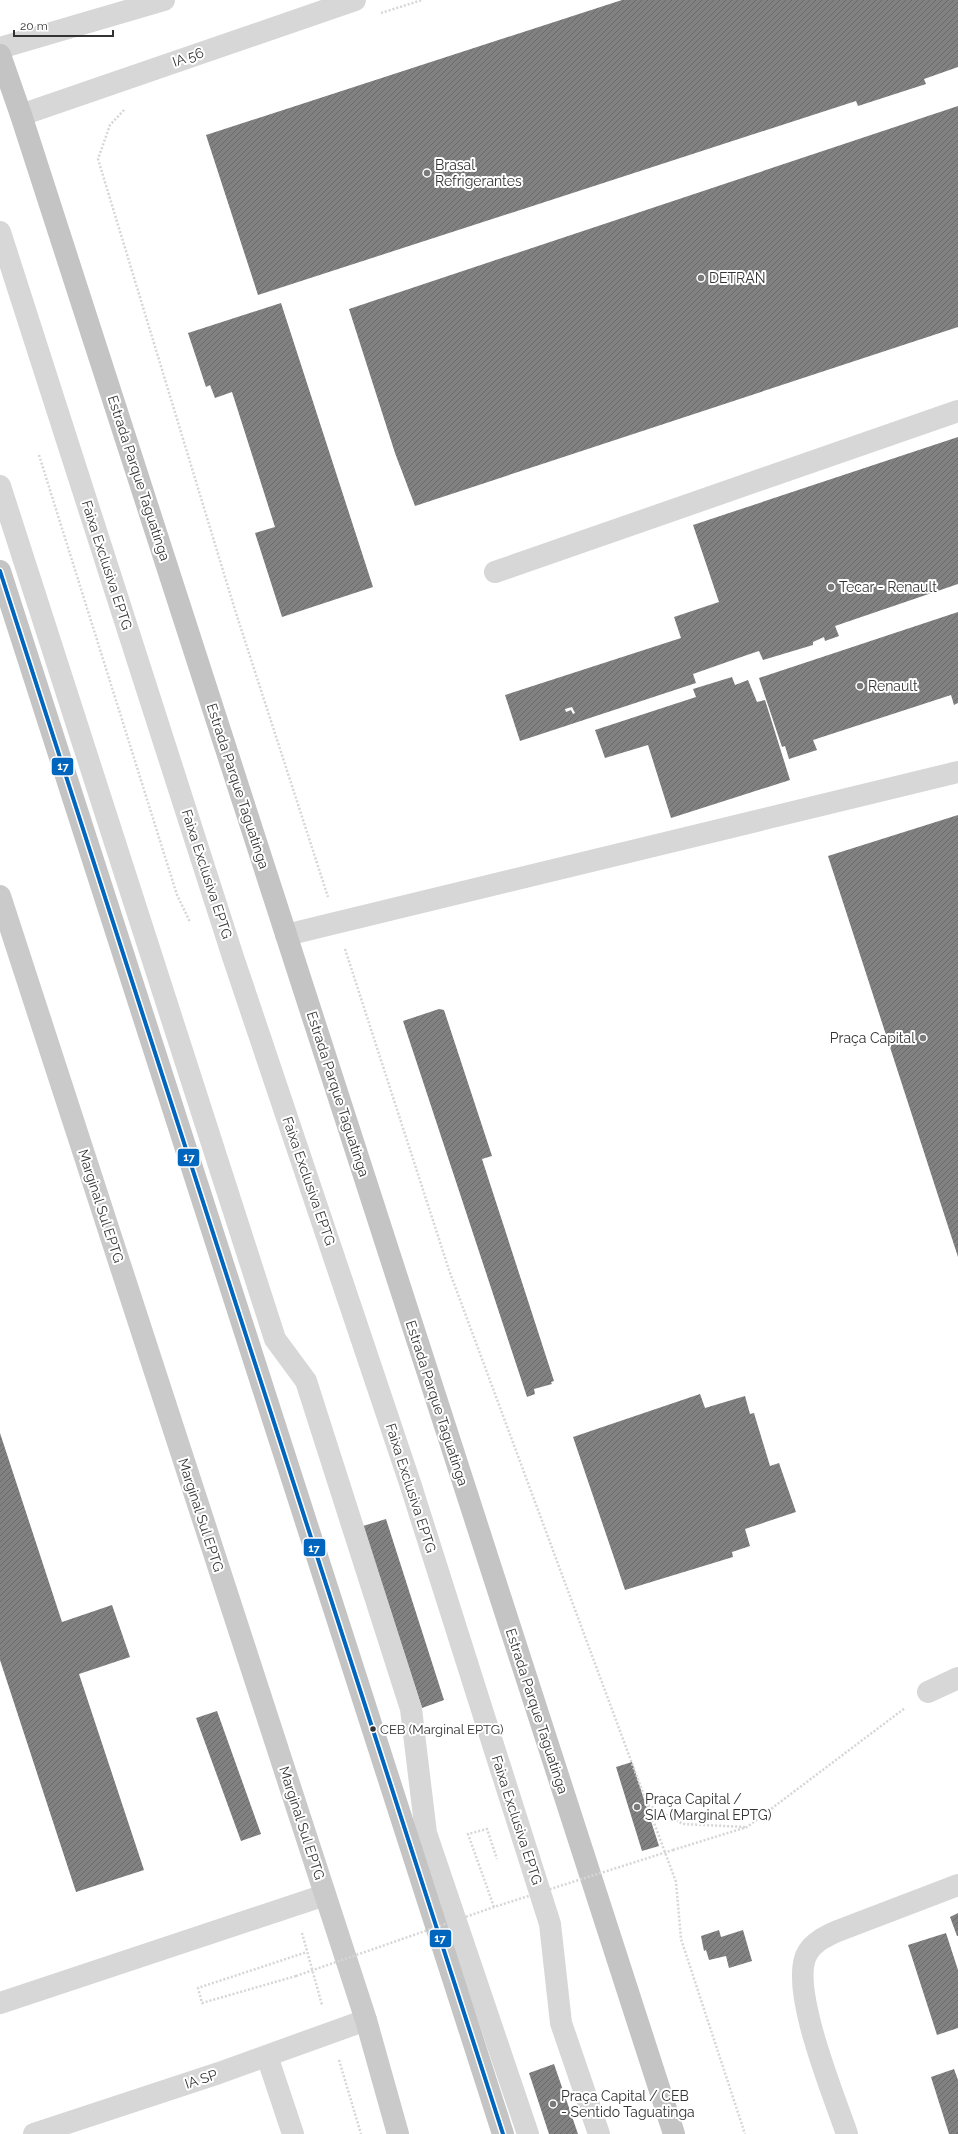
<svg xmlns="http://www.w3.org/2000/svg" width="958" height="2134" viewBox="0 0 958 2134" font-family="Raleway,sans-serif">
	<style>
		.building { fill: url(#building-hatch); fill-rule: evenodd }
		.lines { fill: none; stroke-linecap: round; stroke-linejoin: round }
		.path { stroke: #d6d6d6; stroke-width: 2.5; stroke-dasharray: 2 2; stroke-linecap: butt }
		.minor { stroke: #d7d7d7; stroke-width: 22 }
		.major { stroke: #cacaca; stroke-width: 22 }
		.highway { stroke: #c4c4c4; stroke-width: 22 }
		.path-bridge { stroke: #d6d6d6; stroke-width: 2.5; stroke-dasharray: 2 2; stroke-linecap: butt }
		.bus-1-casing { stroke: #fff; stroke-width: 7 }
		.bus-1 { stroke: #0065bd; stroke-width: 4 }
		.poi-dot { fill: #7a7a7a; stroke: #fff; stroke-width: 1.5 }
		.bus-dot { fill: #333; stroke: #fff; stroke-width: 1.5 }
		.labels { text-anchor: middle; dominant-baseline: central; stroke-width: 4; stroke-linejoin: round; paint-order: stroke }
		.bus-label { font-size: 13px; fill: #333; stroke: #fff; text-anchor: start }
		.street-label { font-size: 14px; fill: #333; stroke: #fff }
		.poi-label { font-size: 14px; fill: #333; stroke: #fff; text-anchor: start }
		.line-badge { stroke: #fff; stroke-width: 1.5 }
		.badge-label { font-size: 11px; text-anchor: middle; font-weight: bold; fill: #fff }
	</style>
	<defs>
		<pattern id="building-hatch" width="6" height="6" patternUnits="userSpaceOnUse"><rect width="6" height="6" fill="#818181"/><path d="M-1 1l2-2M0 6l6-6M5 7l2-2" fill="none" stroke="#6a6a6a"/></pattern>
	</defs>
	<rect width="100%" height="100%" fill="#fff"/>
	<!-- building -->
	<g class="building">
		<path d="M622,0H958V67L924,79L926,84L858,106L856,101L258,295L206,135Z"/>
		<path d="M958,106V327L415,506L395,453L349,309Z"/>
		<path d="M281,303L373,587L282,617L255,533L275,527L232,392L215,398L210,385L206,387L188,333Z"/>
		<path d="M958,437V584L835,626L839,636L825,641L824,637L813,642V645L763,660L759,651L747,655L693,674L696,683L520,741L505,695L681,638L674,617L719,602L693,525ZM572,707L575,713L573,714L571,710L566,712L565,709Z"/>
		<path d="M958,612V703L954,705L951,695L813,740L817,750L789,759L785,746L782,747L759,678Z"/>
		<path d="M732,677L735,685L748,680L757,702L765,700L790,780L671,818L648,745L605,758L595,730L696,697L693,689Z"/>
		<path d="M958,815V1257L828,856Z"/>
		<path d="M439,1009L444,1010L492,1156L482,1159L554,1381L551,1382L552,1384L534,1389L535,1394L527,1397L403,1021Z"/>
		<path d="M700,1394L705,1408L745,1396L750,1414L754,1413L770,1466L779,1463L796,1512L745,1529L750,1546L732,1552L733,1557L625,1590L573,1437Z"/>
		<path d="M0,1433L62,1622L112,1605L130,1657L79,1674L144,1870L76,1892L0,1660Z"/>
		<path d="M386,1519L444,1700L422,1708L363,1526Z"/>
		<path d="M217,1711L261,1834L241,1841L196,1718Z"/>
		<path d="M632,1762L659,1846L642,1851L616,1767Z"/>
		<path d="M958,1913V1936H957L950,1917Z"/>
		<path d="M719,1930L721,1937L743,1930L752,1961L729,1968L726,1956L709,1960L706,1950L704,1951L701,1936Z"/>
		<path d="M946,1933L958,1970V2028L937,2035L908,1945Z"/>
		<path d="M554,2064L578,2134H549L529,2073Z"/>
		<path d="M954,2069L958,2080V2134H949L931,2077Z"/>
	</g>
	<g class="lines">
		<!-- path -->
		<g class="path">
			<path d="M381,13L422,0"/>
			<path d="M124,110L110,125L98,159L235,610L328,897"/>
			<path d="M39,455L177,895L190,922"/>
			<path d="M345,949L449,1270L676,1882L681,1939L745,2134"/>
			<path d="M648,1805L683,1824L745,1827"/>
			<path d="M673,1850L747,1827L905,1708"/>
			<path d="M494,1907L468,1834L487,1829L497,1859"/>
			<path d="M302,1933L322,2005"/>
			<path d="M296,1976L202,2003L198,1988L307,1952"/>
			<path d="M339,2060L361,2134"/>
		</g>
		<!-- minor -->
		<g class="minor">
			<path d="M0,48L164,0"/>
			<path d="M21,115L355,0"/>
			<path d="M0,232L233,957L410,1483L550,1924L561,2023L599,2134"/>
			<path d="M0,486L275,1339L306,1381L411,1709L426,1833L528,2134"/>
			<path d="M495,572L958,411"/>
			<path d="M286,935L958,772"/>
			<path d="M928,1692L958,1678"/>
			<path d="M0,2003L325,1895"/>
			<path d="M267,2056L293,2134"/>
			<path d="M34,2134L219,2073L366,2020"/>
			<path d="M847,2134C835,2098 787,1984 808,1952C814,1942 825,1937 835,1932L958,1885"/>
		</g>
		<!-- major -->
		<path class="major" d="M0,896L366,2020L398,2134"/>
		<!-- highway -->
		<g class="highway">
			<path d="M0,55L21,115L674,2134"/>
			<path d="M0,571L503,2134"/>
		</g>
		<!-- path-bridge -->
		<path class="path-bridge" d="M296,1976L494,1907L673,1850"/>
		<!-- bus-1 casing -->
		<g class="bus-1-casing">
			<path id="bus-1" d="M0,571L503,2134"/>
		</g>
		<!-- bus-1 -->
		<use href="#bus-1" class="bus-1"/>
	</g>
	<!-- markers -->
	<g class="poi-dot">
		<circle cx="427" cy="173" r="4"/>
		<circle cx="701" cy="278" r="4"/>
		<circle cx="831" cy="587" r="4"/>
		<circle cx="860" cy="686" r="4"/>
		<circle cx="923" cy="1038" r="4"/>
		<circle cx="637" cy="1807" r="4"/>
		<circle cx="553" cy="2104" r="4"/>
	</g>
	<circle class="bus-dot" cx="373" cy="1729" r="3.5"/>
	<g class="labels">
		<!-- bus labels -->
		<g class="bus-label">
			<text x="380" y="1729">CEB (Marginal EPTG)</text>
		</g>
		<!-- street labels -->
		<g class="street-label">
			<text transform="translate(188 57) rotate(-19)">IA 56</text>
			<text transform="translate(139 478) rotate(72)">Estrada Parque Taguatinga</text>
			<text transform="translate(107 565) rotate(72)">Faixa Exclusiva EPTG</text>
			<text transform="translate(238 786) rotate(72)">Estrada Parque Taguatinga</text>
			<text transform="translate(207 874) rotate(72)">Faixa Exclusiva EPTG</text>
			<text transform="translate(338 1094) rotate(72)">Estrada Parque Taguatinga</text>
			<text transform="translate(309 1181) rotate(71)">Faixa Exclusiva EPTG</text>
			<text transform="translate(101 1206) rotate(72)">Marginal Sul EPTG</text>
			<text transform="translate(437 1403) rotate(72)">Estrada Parque Taguatinga</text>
			<text transform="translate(411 1488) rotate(72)">Faixa Exclusiva EPTG</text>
			<text transform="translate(201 1515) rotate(72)">Marginal Sul EPTG</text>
			<text transform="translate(537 1711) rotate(72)">Estrada Parque Taguatinga</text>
			<text transform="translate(517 1820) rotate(72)">Faixa Exclusiva EPTG</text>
			<text transform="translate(302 1823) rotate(72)">Marginal Sul EPTG</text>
			<text transform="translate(201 2079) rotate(-18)">IA SP</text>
		</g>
		<!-- poi labels -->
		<g class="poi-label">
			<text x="435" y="165">Brasal<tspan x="435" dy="16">Refrigerantes</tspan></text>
			<text x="709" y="278">DETRAN</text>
			<text x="839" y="587">Tecar - Renault</text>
			<text x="868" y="686">Renault</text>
			<text x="915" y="1038" text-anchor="end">Praça Capital</text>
			<text x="645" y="1799">Praça Capital /<tspan x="645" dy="16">SIA (Marginal EPTG)</tspan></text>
			<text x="561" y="2096">Praça Capital / CEB<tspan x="561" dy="16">- Sentido Taguatinga</tspan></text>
		</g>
	</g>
	<g class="line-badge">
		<rect x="51" y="757" width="23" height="19" rx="4" fill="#0065bd"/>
		<rect x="177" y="1148" width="23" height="19" rx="4" fill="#0065bd"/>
		<rect x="303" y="1538" width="23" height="19" rx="4" fill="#0065bd"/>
		<rect x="429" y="1929" width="23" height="19" rx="4" fill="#0065bd"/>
	</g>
	<g class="badge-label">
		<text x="63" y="770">17</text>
		<text x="189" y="1161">17</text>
		<text x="314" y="1552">17</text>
		<text x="440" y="1942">17</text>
	</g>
	<!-- scale -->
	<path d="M14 30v6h99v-6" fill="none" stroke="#333333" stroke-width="2"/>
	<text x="20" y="30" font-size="12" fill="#333333" stroke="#ffffff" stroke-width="3" paint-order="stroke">20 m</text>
</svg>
